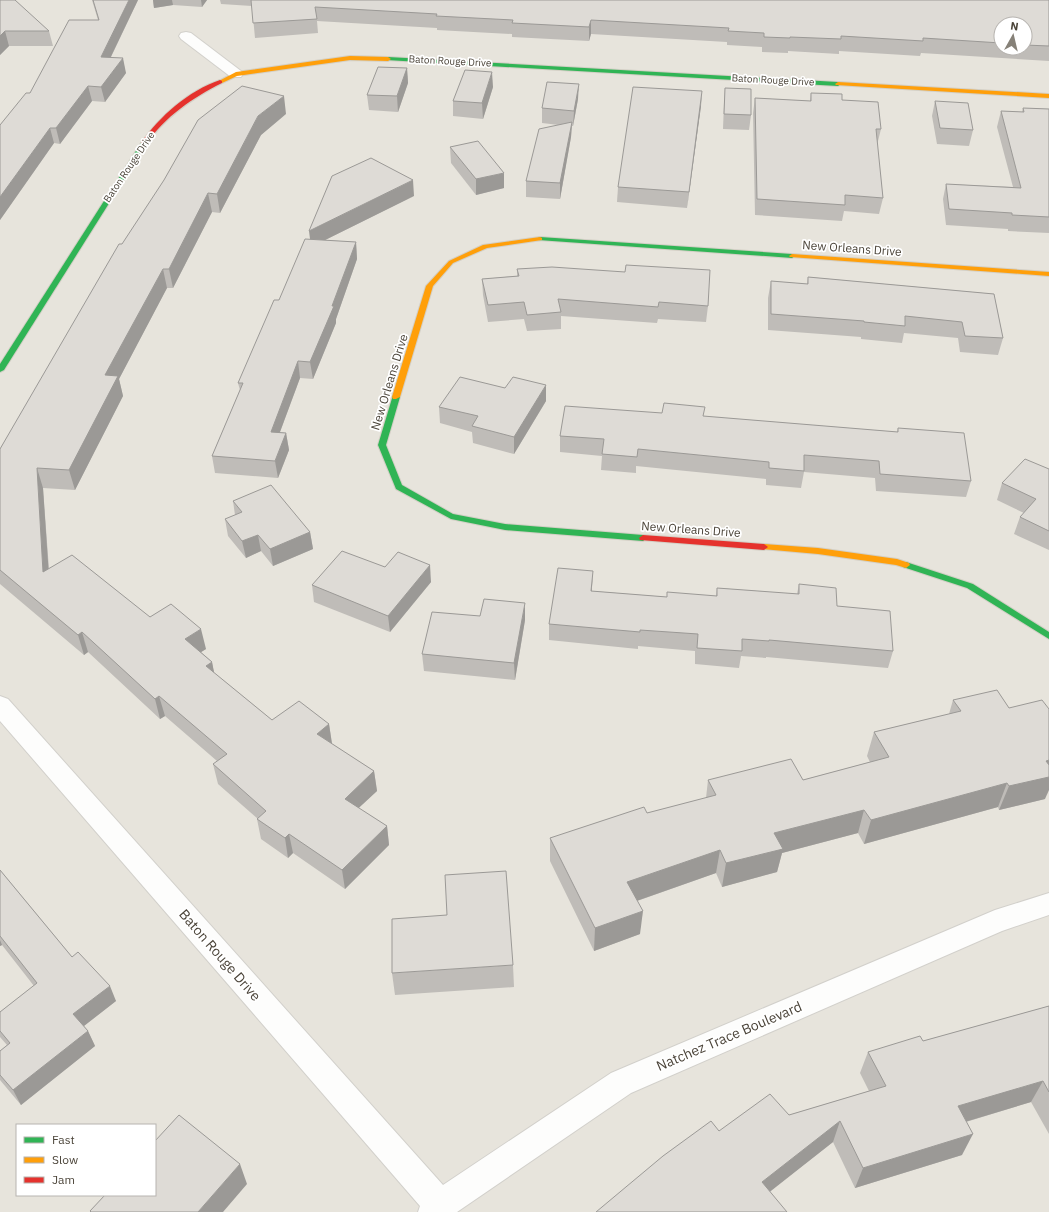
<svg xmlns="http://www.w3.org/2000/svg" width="1049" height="1212" viewBox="0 0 1049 1212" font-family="'IBM Plex Sans',sans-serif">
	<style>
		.residential { fill: #e7e4dc; fill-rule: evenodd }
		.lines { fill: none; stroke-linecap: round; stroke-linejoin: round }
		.street-casing { stroke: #d2d0cb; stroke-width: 2 }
		.fast-casing { stroke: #d3cfc5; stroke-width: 2 }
		.slow-casing { stroke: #d3cfc5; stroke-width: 2 }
		.jam-casing { stroke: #d3cfc5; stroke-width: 2 }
		.street { fill: #fdfdfc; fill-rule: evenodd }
		.fast { fill: #30b455; fill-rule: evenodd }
		.slow { fill: #ff9f0a; fill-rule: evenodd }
		.jam { fill: #e5322d; fill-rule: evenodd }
		.wall { fill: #bfbcb8; fill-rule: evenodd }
		.shaded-wall { fill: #9b9996 }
		.building { fill: #dedbd6; stroke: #9b9996 }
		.labels { text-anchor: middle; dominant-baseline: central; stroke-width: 3.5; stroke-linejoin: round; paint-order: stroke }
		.far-street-label { font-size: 10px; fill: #4b4439; stroke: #fff }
		.street-label { font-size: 12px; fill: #4b4439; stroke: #fff }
		.near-street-label { font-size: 14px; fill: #4b4439; stroke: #fff }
	</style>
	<rect width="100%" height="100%" fill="#f4f2ee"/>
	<!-- residential -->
	<path class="residential" d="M0,0H1049V1212H0ZM1001,24H1025V48H1001ZM17,1125H155V1195H17Z"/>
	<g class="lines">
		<!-- street casing -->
		<g class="street-casing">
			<g id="street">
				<path d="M186,32L191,33L241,71L243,74L241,77H231L181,39L179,36L181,33Z"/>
				<path d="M0,696L8,699L443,1185L611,1073L995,910L1049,893V915L1002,931L631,1093L457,1212H418L420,1206L0,721Z"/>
			</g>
		</g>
		<!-- fast casing -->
		<g class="fast-casing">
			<g id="fast">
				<path d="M388,57L838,82L841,84L838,86L386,60V58Z"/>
				<path d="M144,141L147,143L4,370L0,372V364L141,143Z"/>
				<path d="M540,237L792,254L795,256L792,258L538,240V238Z"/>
				<path d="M393,395H396L400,397L386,445L402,485L453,514L505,524L643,535L647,538L643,541L505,530L451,519L396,489L378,445Z"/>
				<path d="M906,562L973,584L1049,632V639L967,588L903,567L902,565Z"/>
			</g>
		</g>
		<!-- slow casing -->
		<g class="slow-casing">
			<g id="slow">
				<path d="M350,56L388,57L391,59L388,61L350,60L237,76L222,83L217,82L236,72Z"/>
				<path d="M838,82L1049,94V98L836,85L835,84Z"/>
				<path d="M540,237L542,238V240L487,248L453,263L433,286L400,397L396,399H393L392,397L426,286L449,261L483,245Z"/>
				<path d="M792,254L1049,272V276L790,257L789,256Z"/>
				<path d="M764,544L818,548L897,559L909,563L910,565L906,568L896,565L818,554L761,549L760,547Z"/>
			</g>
		</g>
		<!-- jam casing -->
		<g class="jam-casing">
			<g id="jam">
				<path d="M220,80L222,81V83C192,98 166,116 146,144H142L141,143C160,116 188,91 220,80Z"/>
				<path d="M643,535L764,544L768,547L764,550L640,540L639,538Z"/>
			</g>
		</g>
		<!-- street -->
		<use href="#street" class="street"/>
		<!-- fast -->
		<use href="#fast" class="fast"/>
		<!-- slow -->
		<use href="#slow" class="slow"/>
		<!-- jam -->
		<use href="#jam" class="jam"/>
	</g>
	<!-- wall -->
	<g class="wall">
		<path d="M0,0L49,31L53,46H9L0,55Z"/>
		<path d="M92,0H138L111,57L126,73L105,102L92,101L60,144L54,143L0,220V125L98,20Z"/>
		<path d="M153,0H207L202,7L173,5L154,8Z"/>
		<path d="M220,0H1049V61L921,53L920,56L839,51V54L788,51V53L762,52V47L727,45V42L591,34L589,41L512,37V34L437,30V28L317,21L318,33L255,38L252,6L221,4ZM1001,24H1025V48H1001Z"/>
		<path d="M407,68L408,83L398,112L369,110L367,95Z"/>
		<path d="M493,87L483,119L453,116V101Z"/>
		<path d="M725,88L751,115L749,130L723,129L724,103Z"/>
		<path d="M811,93L842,100L881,129L877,145L883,198L879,214L844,211L842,221L755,215L753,113L755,98L810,101Z"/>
		<path d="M578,99L573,126H572L571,137L560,199L526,197V181L559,125L542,123V108Z"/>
		<path d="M935,101L973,130L969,146L937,144L932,116Z"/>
		<path d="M701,106L687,208L617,202L618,187Z"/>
		<path d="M1023,108L1049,109V233L1008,231V229L946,225L943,199L946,184L1013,187L997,127L1001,111L1022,112Z"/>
		<path d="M286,114L261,135L220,213L212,212L173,288H167L119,379L123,396L75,490L43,488L49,569L150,617L206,649L201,652L212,662L214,673L272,720L329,724L332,744L374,771L377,791L358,808L387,826L389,845L345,889L293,853L288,858L261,839L257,819H258L218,784L213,764L217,761L165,716L160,719L88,652L84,655L0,584V449L122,244Z"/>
		<path d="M450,147L504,188L476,195L451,163Z"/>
		<path d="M414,196L325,240L356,242L357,259L336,319V323L313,379L300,378L280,432L286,433L289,450L278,478L215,473L212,456L240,390L238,383L310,239Z"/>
		<path d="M517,269L708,306L706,322L658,319L657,323L561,316V329L527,331L524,319L488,322L483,295L482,279L517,276Z"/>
		<path d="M808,277L994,294L1003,338L998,355L960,352L958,338L904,333L902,343L861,339V337L768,330V298L771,281L807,284Z"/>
		<path d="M505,388L546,401L514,454L473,443L472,432L440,423L439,407Z"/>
		<path d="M662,413L897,432L898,428L971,481L966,497L876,491L875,478L804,472L801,488L766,485V479L636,466V473L601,470L602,456L560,452V436Z"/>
		<path d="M1049,469V550L1014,534L1020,517L1024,513L997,500L1002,483Z"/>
		<path d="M233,501L310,532L313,549L273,566L261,551L246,558L228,536L225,519L235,515Z"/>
		<path d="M385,567L431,582L390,632L314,602L312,585Z"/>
		<path d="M799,584L893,651L888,668L766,657V658L741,656L739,668L695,664V651L638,646V649L549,640V624L592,587V591L666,597L716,596L717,588L797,594Z"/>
		<path d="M480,616L525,620L515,680L424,671L422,654Z"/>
		<path d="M953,700L1045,799L999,810L998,807L864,844L858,833L782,853L777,872L722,887L716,873L637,901L640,934L594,951L550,861V838L706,798L708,780H803L870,762L867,756L874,732L949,714Z"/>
		<path d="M0,870L72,957L116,1001L84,1026L88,1031L95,1046L21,1105L0,1080V1051L7,1045L0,1037V1012L34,986L2,945L0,946Z"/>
		<path d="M513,965L514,987L395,995L392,973Z"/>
		<path d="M1049,1006V1134L1031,1102L966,1122L962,1155L855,1188L833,1142L770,1191L719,1131L789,1115L869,1091L860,1073L868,1052L923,1041Z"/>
	</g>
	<!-- shaded-wall -->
	<g class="shaded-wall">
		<path d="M129,0H138L104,71L101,57Z"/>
		<path d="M153,0H172L173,5L154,8Z"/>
		<path d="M201,0H207L202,7Z"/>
		<path d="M591,20V34L589,41V27Z"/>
		<path d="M5,31L9,46L0,55V36Z"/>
		<path d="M123,58L126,73L105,102L101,87Z"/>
		<path d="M407,68L408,83L398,112L397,96Z"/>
		<path d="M492,72L493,87L483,119L482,103Z"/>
		<path d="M579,84L578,99L573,126L574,111Z"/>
		<path d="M88,86L92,101L60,144L56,128Z"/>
		<path d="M702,91L701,106L687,208L689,192Z"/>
		<path d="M284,96L286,114L261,135L220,213L217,194L258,116Z"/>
		<path d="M572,122L571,137L560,199V183Z"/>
		<path d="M50,128L54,143L0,220V197Z"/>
		<path d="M504,173V188L476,195V179Z"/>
		<path d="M413,180L414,196L311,247L309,231Z"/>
		<path d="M208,193L212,212L173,288L169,269Z"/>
		<path d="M356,242L357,259L336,319V323L313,379L310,362L332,306Z"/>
		<path d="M163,269L167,288L119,379L123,396L75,490L69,470L105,375Z"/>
		<path d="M298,361L300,378L274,448L271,432Z"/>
		<path d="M546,385V401L514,454V437Z"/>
		<path d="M286,433L289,450L278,478L275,461Z"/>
		<path d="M37,468L43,488L50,592L43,572Z"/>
		<path d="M310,532L313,549L273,566L270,549Z"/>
		<path d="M258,535L261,551L246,558L242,541Z"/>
		<path d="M430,565L431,582L390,632L388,616Z"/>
		<path d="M593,571L592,587L590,608L591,591Z"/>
		<path d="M525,603V620L515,680L514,663Z"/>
		<path d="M201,629L206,649L190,659L185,639Z"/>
		<path d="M82,632L88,652L84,655L78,635Z"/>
		<path d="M212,662L216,682L206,666Z"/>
		<path d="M159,696L165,716L160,719L155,699Z"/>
		<path d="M329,724L332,744L317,734Z"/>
		<path d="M1049,760V790L1045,799L999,810L1009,786L1046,761Z"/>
		<path d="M374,771L377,791L348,818L345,799Z"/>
		<path d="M1007,783L998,807L864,844L871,820Z"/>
		<path d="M864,810L858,833L782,853L777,872L722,887L726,863L774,833Z"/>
		<path d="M387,826L389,845L345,889L342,870Z"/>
		<path d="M289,834L293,853L288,858L285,838Z"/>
		<path d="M720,850L716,873L625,905L627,882Z"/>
		<path d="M643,911L640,934L594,951L595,928Z"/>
		<path d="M0,940L2,945L0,946Z"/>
		<path d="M110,986L116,1001L80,1029L73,1014Z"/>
		<path d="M88,1031L95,1046L21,1105L13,1090Z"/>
		<path d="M1043,1081L1031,1102L948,1127L958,1106Z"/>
		<path d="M840,1121L833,1142L757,1202L762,1182Z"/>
		<path d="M973,1134L962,1155L855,1188L863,1168Z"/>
		<path d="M240,1164L247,1184L223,1212H198Z"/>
	</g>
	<!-- building -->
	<g class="building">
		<path d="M0,0H15L49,31H5L0,36Z"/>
		<path d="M93,0H129L101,57L123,58L101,87L88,86L56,128H50L0,197V125L26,93H30L69,20H99Z"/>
		<path d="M251,0H1049V46L1025,45V24H1001V43L923,38V41L841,36V39L790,37V38L764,37V33L728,31L729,28L591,20L589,27L512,23L513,20L436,16L437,14L315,7L317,19L253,23Z"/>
		<path d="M378,67L407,68L397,96L367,95Z"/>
		<path d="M465,70L492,72L482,103L453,101Z"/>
		<path d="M547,82L579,84L574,111L542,108Z"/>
		<path d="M242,86L284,96L258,116L217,194L208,193L169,269H163L105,375L118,376L69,470L37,468L43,572L72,555L150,617L171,604L201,629L185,639L212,662L206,666L272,720L299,701L329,724L317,734L374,771L345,799L387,826L342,870L289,834L285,838L257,819L266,811L213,764L227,754L159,696L155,699L82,632L78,635L0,570V449L119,244H122L164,180L198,120Z"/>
		<path d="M633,87L702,91L689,192L618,187Z"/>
		<path d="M725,88L751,89V115L724,114Z"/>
		<path d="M811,93L842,94V100L878,102L881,129H876L883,198L845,195V205L757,199L755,98L811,101Z"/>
		<path d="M935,101L968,103L973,130L940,128Z"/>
		<path d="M1023,108L1049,109V217L1012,215V213L949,209L946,184L1021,188L1001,111L1024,112Z"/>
		<path d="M572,122L560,183L526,181L539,129Z"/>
		<path d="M478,141L504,173L476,179L450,147Z"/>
		<path d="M371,158L413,180L309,231L332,176Z"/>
		<path d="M305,239L356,242L332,306H334L310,362L298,361L271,432L286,433L275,461L212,456L243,383H238L274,300H279Z"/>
		<path d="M626,265L710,270L708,306L659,302L658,307L558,299L561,312L527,315L524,302L488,305L482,279L519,276L517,269L552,267L625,272Z"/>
		<path d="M808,277L994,294L1003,338L965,336L962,322L905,316V326L864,322V321L771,314V281L808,284Z"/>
		<path d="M460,377L505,388L513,377L546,385L514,437L472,426L478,416L439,407Z"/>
		<path d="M664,403L705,407L703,416L898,432V428L964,433L971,481L880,474L879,461L804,455V471L769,468V462L638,449L637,457L602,454L604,439L560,436L565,406L662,413Z"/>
		<path d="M1025,459L1049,469V531L1020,517L1036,499L1002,483Z"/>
		<path d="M271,485L310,532L270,549L258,535L242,541L225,519L242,512L233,501Z"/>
		<path d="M342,551L385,567L398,552L430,565L388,616L312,585Z"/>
		<path d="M558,568L593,571L591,591L667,597V592L717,596V588L799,594V584L836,588L837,606L890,611L893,651L769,640V641L742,639V651L697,648L698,634L640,630V632L549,624Z"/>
		<path d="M484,599L525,603L514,663L422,654L432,612L480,616Z"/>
		<path d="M997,690L1009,708L1042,700L1049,709V760L1046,761L1049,765V777L1009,786L1007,783L871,820L864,810L774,833L783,849L726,863L720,850L627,882L643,911L595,928L550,838L644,807L647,813L716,795L708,780L791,759L803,780L889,757L874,732L961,711L953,700Z"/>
		<path d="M0,870L72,957L78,952L110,986L73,1014L88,1031L13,1090L0,1075V1051L10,1043L0,1031V1012L37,983L0,936Z"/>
		<path d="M506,871L513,965L392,973V919L447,915L445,875Z"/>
		<path d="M1049,1006V1092L1043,1081L958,1106L973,1134L863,1168L840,1121L762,1182L787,1212H596L663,1156L711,1121L719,1131L770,1094L789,1115L886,1086L868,1052L920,1036L923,1041Z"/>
		<path d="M179,1115L240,1164L198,1212H91L90,1211L105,1195H155V1141Z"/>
	</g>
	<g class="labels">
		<!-- far-street labels -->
		<g class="far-street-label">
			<text transform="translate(450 61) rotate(3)">Baton Rouge Drive</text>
			<text transform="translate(773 80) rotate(3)">Baton Rouge Drive</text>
			<text transform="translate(129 167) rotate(-56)">Baton Rouge Drive</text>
		</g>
		<!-- street labels -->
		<g class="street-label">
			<text transform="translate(852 248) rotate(4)">New Orleans Drive</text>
			<text transform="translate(389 382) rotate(-73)">New Orleans Drive</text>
			<text transform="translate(691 529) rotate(4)">New Orleans Drive</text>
		</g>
		<!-- near-street labels -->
		<g class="near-street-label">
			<text transform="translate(220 955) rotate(49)">Baton Rouge Drive</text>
			<text transform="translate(729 1036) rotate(-23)">Natchez Trace Boulevard</text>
		</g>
	</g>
	<!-- legend -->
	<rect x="16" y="1124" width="140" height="72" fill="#ffffff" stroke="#b7b4b0"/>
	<rect x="24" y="1137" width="20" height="6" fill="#30b455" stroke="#b7b4b0"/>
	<text x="52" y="1144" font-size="12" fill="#4b4439">Fast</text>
	<rect x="24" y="1157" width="20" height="6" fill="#ff9f0a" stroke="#b7b4b0"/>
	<text x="52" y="1164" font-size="12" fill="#4b4439">Slow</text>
	<rect x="24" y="1177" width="20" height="6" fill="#e5322d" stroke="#b7b4b0"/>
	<text x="52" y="1184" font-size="12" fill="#4b4439">Jam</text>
	<!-- north arrow -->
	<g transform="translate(1013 36) rotate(8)"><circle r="19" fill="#ffffff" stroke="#b7b4b0"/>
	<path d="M0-3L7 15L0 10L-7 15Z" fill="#868178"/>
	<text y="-6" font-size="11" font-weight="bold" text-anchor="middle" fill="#4b4439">N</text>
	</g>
</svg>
